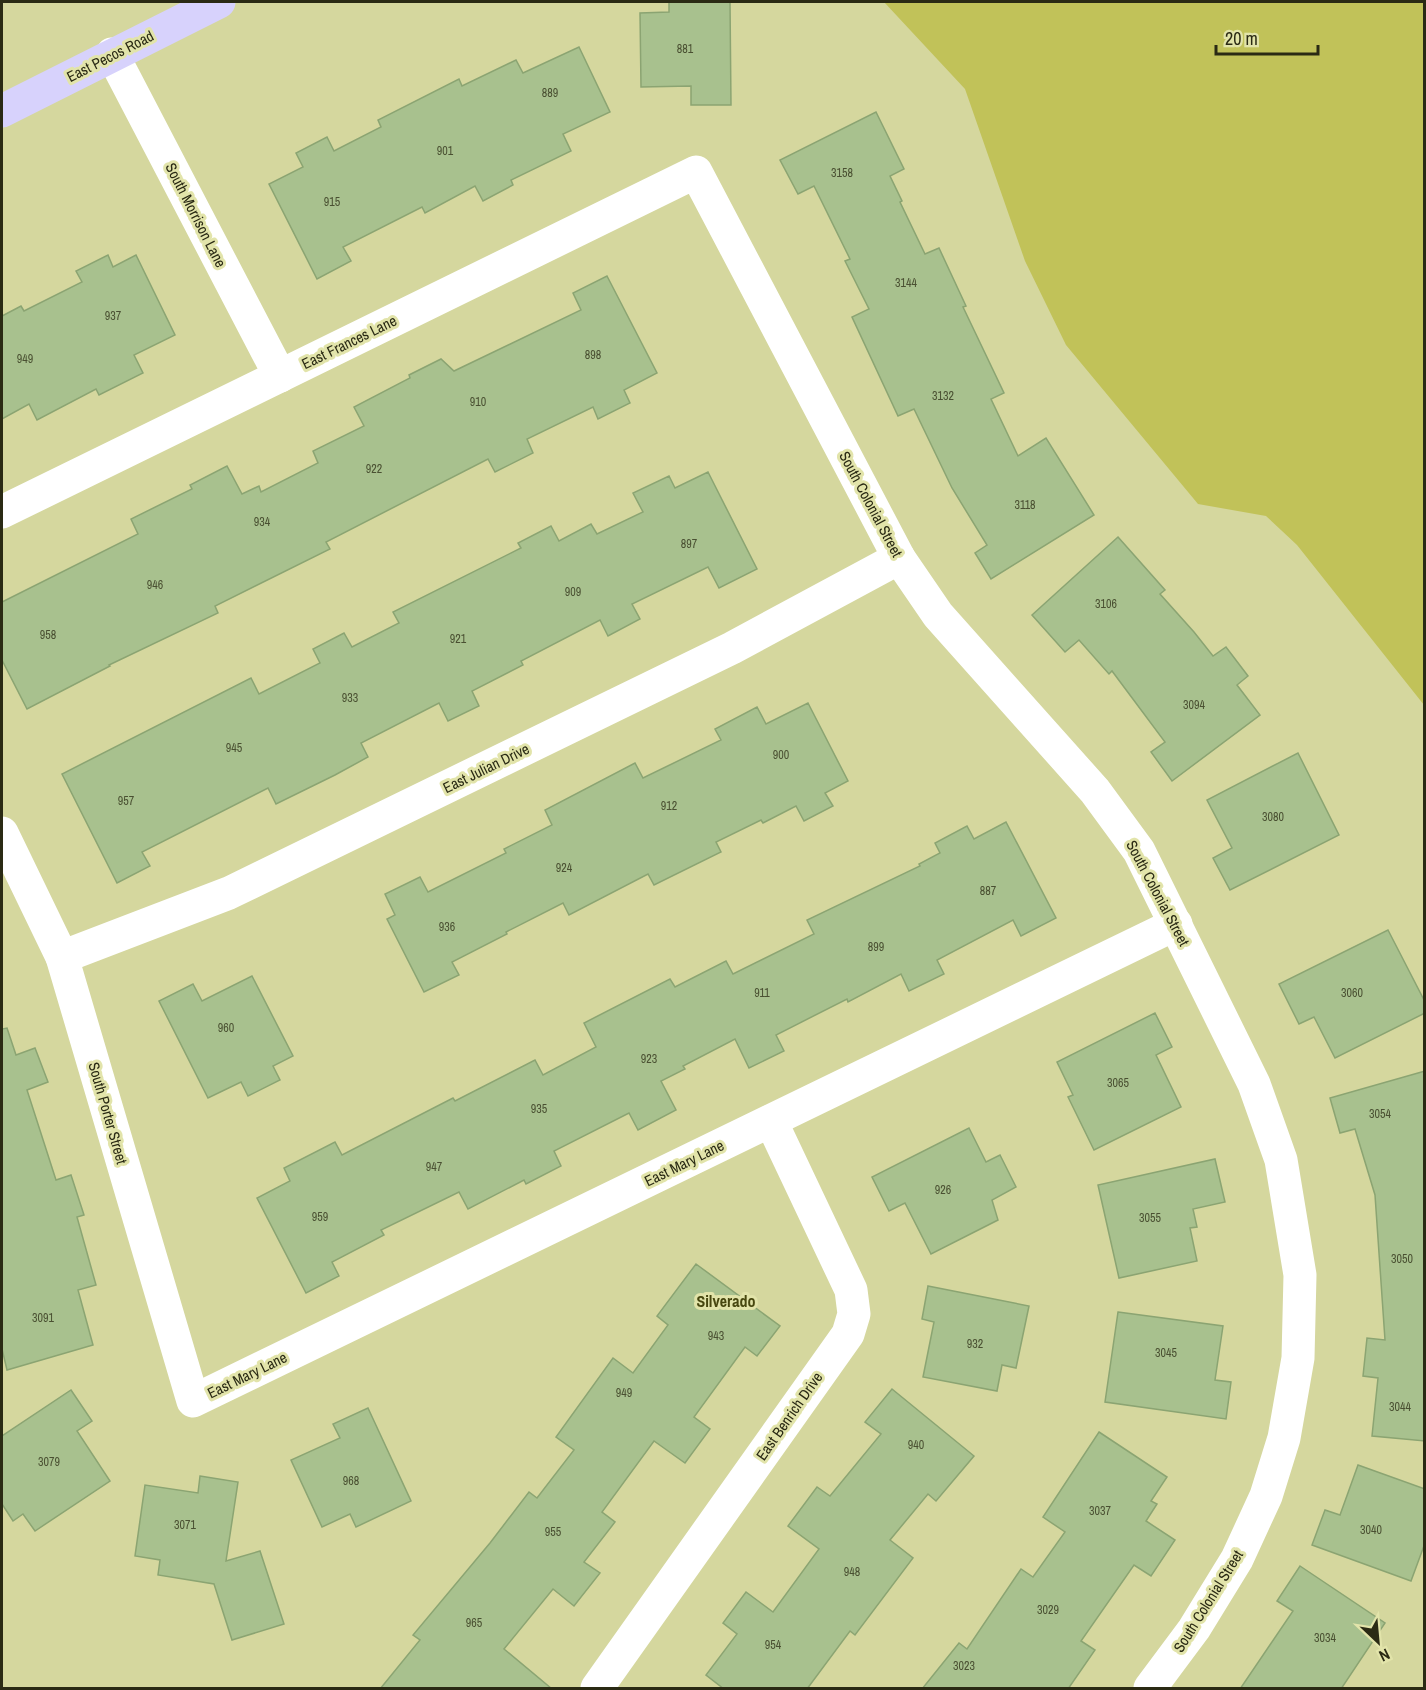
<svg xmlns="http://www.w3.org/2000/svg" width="1426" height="1690" viewBox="0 0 1426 1690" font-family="'Archivo Narrow',sans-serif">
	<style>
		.green { fill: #c1c259 }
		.building { fill: #a8c18e; stroke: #8ba472; stroke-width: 1.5 }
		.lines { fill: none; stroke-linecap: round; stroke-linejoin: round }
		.minor { stroke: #fff; stroke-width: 33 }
		.major { stroke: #d7d2fc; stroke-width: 33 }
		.labels { text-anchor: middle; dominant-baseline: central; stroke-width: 6; stroke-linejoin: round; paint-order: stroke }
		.number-label { font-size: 12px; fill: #4a5032 }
		.street-label { font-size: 15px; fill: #2a2a14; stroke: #e2e4aa }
		.neighbourhood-label { font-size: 16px; font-weight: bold; fill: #47470f; stroke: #e2e4aa }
	</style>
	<rect width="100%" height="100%" fill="#d5d79e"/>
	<!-- green -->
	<path class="green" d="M884,2H1424V705L1297,545L1266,516L1198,504L1066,345L1025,261L965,89Z"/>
	<!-- building -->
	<g class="building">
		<path d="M669,2H730L731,105H691V86L641,87L640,13L669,12Z"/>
		<path d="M579,47L610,112L563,134L571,151L511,180L513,185L483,201L475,186L425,213L422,207L343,247L351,261L317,279L269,184L303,167L296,153L327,137L334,151L381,127L378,120L459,79L462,86L516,60L523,73Z"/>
		<path d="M876,112L904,169L890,176L902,201L900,202L925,254L939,248L966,306L963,307L1004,393L991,399L1018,456L1046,438L1094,515L991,579L975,553L987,545L952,488L914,409L898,416L852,317L869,309L845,261L850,259L814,186L798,194L780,160Z"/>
		<path d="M108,255L113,267L136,255L175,335L134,355L143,373L99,395L96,389L37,420L29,404L2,419V316L21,306L24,311L82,282L76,271Z"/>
		<path d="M607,276L657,373L624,390L630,403L598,419L593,407L527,439L533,453L495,472L488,459L326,542L330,549L215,606L218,613L109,665L110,666L27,709L2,660V602L138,534L131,519L192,489L190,485L227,466L242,494L259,486L261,492L318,463L313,451L364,426L354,407L410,378L409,375L441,359L454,371L581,310L573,293Z"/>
		<path d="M708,472L757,569L719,588L708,567L632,604L640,619L608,636L600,620L521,661L523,665L472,691L479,706L448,721L439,703L361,743L368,757L335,775L276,804L268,788L142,852L150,866L117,883L62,774L251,678L259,694L320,663L313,649L344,633L352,647L399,623L393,612L521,548L518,543L551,526L559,541L591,524L597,534L643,512L633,493L669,476L675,488Z"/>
		<path d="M1118,537L1165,590L1160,594L1194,632L1213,656L1226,647L1248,676L1237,685L1260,715L1172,781L1151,752L1165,742L1112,671L1109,674L1079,640L1065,652L1032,615Z"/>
		<path d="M808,703L848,781L825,793L833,806L804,821L796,806L763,823L761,820L716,842L721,852L654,885L648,874L569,915L563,903L506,932L507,934L452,962L459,975L424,992L387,919L395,915L385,894L420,877L428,892L506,853L504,849L552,825L545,810L635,763L643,778L721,740L715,729L757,707L766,724Z"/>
		<path d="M1298,753L1339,835L1230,890L1213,858L1232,848L1207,800Z"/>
		<path d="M1006,822L1056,918L1021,936L1013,920L937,960L944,974L909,991L901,974L848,1002L847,999L776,1035L784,1051L749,1068L735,1039L683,1066L685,1069L661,1081L676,1110L638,1130L629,1113L554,1151L561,1166L526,1184L524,1180L468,1209L459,1192L381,1230L384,1235L332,1262L339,1276L306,1293L257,1198L290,1181L284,1168L335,1142L342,1155L453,1098L455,1101L535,1060L543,1075L596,1047L584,1023L670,979L675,987L726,961L733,974L814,934L807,920L920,866L919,864L940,853L935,843L967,826L974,839Z"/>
		<path d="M1388,930L1425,1002V1013L1335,1058L1314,1017L1299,1024L1279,984Z"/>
		<path d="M252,976L293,1056L273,1066L280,1080L248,1096L241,1082L208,1098L159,1001L193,984L202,1001Z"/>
		<path d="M1155,1013L1172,1047L1156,1055L1181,1107L1094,1150L1068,1097L1073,1095L1057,1062Z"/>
		<path d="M7,1028L16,1055L35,1048L48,1082L27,1090L56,1180L71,1175L84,1215L77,1217L96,1285L78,1290L93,1345L7,1370L2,1349V1029Z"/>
		<path d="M1425,1071V1441L1372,1436L1378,1378L1363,1376L1367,1338L1385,1340L1375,1195L1355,1129L1340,1133L1330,1098Z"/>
		<path d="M969,1128L986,1162L1000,1155L1016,1187L992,1200L998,1220L931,1254L905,1203L889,1211L872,1177Z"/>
		<path d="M1215,1159L1225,1202L1193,1209L1197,1227L1190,1228L1197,1261L1119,1278L1098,1185Z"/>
		<path d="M696,1264L780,1326L757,1356L745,1347L694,1417L710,1429L685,1463L654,1441L602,1512L615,1522L584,1562L600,1573L574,1606L553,1589L504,1649L552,1689H380L420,1640L413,1635L490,1543L529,1492L537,1498L574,1450L556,1437L613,1358L633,1373L668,1325L657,1316Z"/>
		<path d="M928,1286L1029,1306L1016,1368L1002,1365L997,1391L923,1377L934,1322L922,1319Z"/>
		<path d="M1118,1312L1223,1326L1215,1380L1231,1382L1226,1419L1105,1402Z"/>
		<path d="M892,1389L974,1456L936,1501L928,1494L890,1540L913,1558L855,1635L850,1631L807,1689H724L706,1675L737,1634L723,1623L746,1592L773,1612L819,1549L788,1526L817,1487L830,1496L881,1434L865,1422Z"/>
		<path d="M71,1390L92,1421L77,1431L110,1481L35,1531L23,1514L13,1521L2,1504V1436Z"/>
		<path d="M368,1408L411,1501L356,1527L350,1514L322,1527L291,1460L340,1438L333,1424Z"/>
		<path d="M1099,1432L1167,1477L1151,1501L1157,1504L1146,1521L1175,1540L1151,1576L1134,1565L1081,1641L1095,1650L1068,1689H922L959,1643L967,1649L1021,1569L1033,1577L1065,1532L1043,1517Z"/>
		<path d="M1358,1465L1425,1489V1543L1411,1581L1312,1545L1325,1510L1340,1515Z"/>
		<path d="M200,1476L238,1482L226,1561L260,1551L284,1624L232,1640L214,1584L158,1575L160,1560L135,1556L145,1485L198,1493Z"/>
		<path d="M1300,1566L1385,1623L1341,1689H1240L1293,1611L1277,1601Z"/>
	</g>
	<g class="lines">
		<!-- minor -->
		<g class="minor">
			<path d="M112,54L280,376"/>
			<path d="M2,512L696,172L899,558L938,615L1095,791L1139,851L1254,1084L1281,1160L1300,1275L1298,1358L1284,1438L1266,1496L1237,1559L1194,1629L1150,1688"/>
			<path d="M2,833L62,957L193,1401L1176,924"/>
			<path d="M62,957L229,893L732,648L899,558"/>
			<path d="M597,1688L848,1334L854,1314L851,1290L771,1121"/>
		</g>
		<!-- major -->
		<path class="major" d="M2,111L219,2"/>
	</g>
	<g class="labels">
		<!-- number labels -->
		<g class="number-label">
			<text x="685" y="49">881</text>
			<text x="550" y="93">889</text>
			<text x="445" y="151">901</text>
			<text x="842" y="173">3158</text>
			<text x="332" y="202">915</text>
			<text x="906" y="283">3144</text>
			<text x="113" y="316">937</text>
			<text x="593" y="355">898</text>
			<text x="25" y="359">949</text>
			<text x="943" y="396">3132</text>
			<text x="478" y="402">910</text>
			<text x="374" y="469">922</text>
			<text x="1025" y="505">3118</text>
			<text x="262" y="522">934</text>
			<text x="689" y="544">897</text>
			<text x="155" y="585">946</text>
			<text x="573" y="592">909</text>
			<text x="1106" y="604">3106</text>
			<text x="48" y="635">958</text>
			<text x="458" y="639">921</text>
			<text x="350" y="698">933</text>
			<text x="1194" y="705">3094</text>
			<text x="234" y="748">945</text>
			<text x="781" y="755">900</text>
			<text x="126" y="801">957</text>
			<text x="669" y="806">912</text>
			<text x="1273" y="817">3080</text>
			<text x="564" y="868">924</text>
			<text x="988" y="891">887</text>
			<text x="447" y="927">936</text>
			<text x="876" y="947">899</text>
			<text x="762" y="993">911</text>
			<text x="1352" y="993">3060</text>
			<text x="226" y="1028">960</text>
			<text x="649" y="1059">923</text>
			<text x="1118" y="1083">3065</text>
			<text x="539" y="1109">935</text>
			<text x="1380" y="1114">3054</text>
			<text x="434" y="1167">947</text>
			<text x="943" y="1190">926</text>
			<text x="320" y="1217">959</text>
			<text x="1150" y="1218">3055</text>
			<text x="1402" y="1259">3050</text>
			<text x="43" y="1318">3091</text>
			<text x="716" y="1336">943</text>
			<text x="975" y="1344">932</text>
			<text x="1166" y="1353">3045</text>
			<text x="624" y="1393">949</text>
			<text x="1400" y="1407">3044</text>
			<text x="916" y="1445">940</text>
			<text x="49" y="1462">3079</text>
			<text x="351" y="1481">968</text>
			<text x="1100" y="1511">3037</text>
			<text x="185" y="1525">3071</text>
			<text x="1371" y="1530">3040</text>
			<text x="553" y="1532">955</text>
			<text x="852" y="1572">948</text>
			<text x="1048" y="1610">3029</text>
			<text x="474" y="1623">965</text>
			<text x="1325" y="1638">3034</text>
			<text x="773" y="1645">954</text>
			<text x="964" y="1666">3023</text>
		</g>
		<!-- street labels -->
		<g class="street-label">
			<text transform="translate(110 56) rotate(-27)">East Pecos Road</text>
			<text transform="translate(196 215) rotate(63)">South Morrison Lane</text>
			<text transform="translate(349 342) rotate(-26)">East Frances Lane</text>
			<text transform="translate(871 504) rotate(62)">South Colonial Street</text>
			<text transform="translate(486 768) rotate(-26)">East Julian Drive</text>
			<text transform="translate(1158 893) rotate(62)">South Colonial Street</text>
			<text transform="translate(108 1113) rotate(74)">South Porter Street</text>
			<text transform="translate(684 1163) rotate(-26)">East Mary Lane</text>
			<text transform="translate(247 1375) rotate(-26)">East Mary Lane</text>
			<text transform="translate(789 1416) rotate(-55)">East Benrich Drive</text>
			<text transform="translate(1208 1601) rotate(-58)">South Colonial Street</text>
		</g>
		<!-- neighbourhood labels -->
		<g class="neighbourhood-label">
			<text x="726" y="1301">Silverado</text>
		</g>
	</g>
	<!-- border -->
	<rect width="1426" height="1690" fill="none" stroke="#2a2a14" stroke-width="6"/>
	<!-- north arrow -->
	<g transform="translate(1378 1642) rotate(154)" stroke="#e2e4aa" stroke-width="4.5" paint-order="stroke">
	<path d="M0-4.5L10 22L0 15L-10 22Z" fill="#2a2a14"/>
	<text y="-9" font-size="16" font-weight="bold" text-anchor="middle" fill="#2a2a14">N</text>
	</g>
	<!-- scale -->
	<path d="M1216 45v9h102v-9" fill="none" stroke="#2a2a14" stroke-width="3"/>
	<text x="1225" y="45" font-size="18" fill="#2a2a14" stroke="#e2e4aa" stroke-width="4.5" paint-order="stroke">20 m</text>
</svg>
